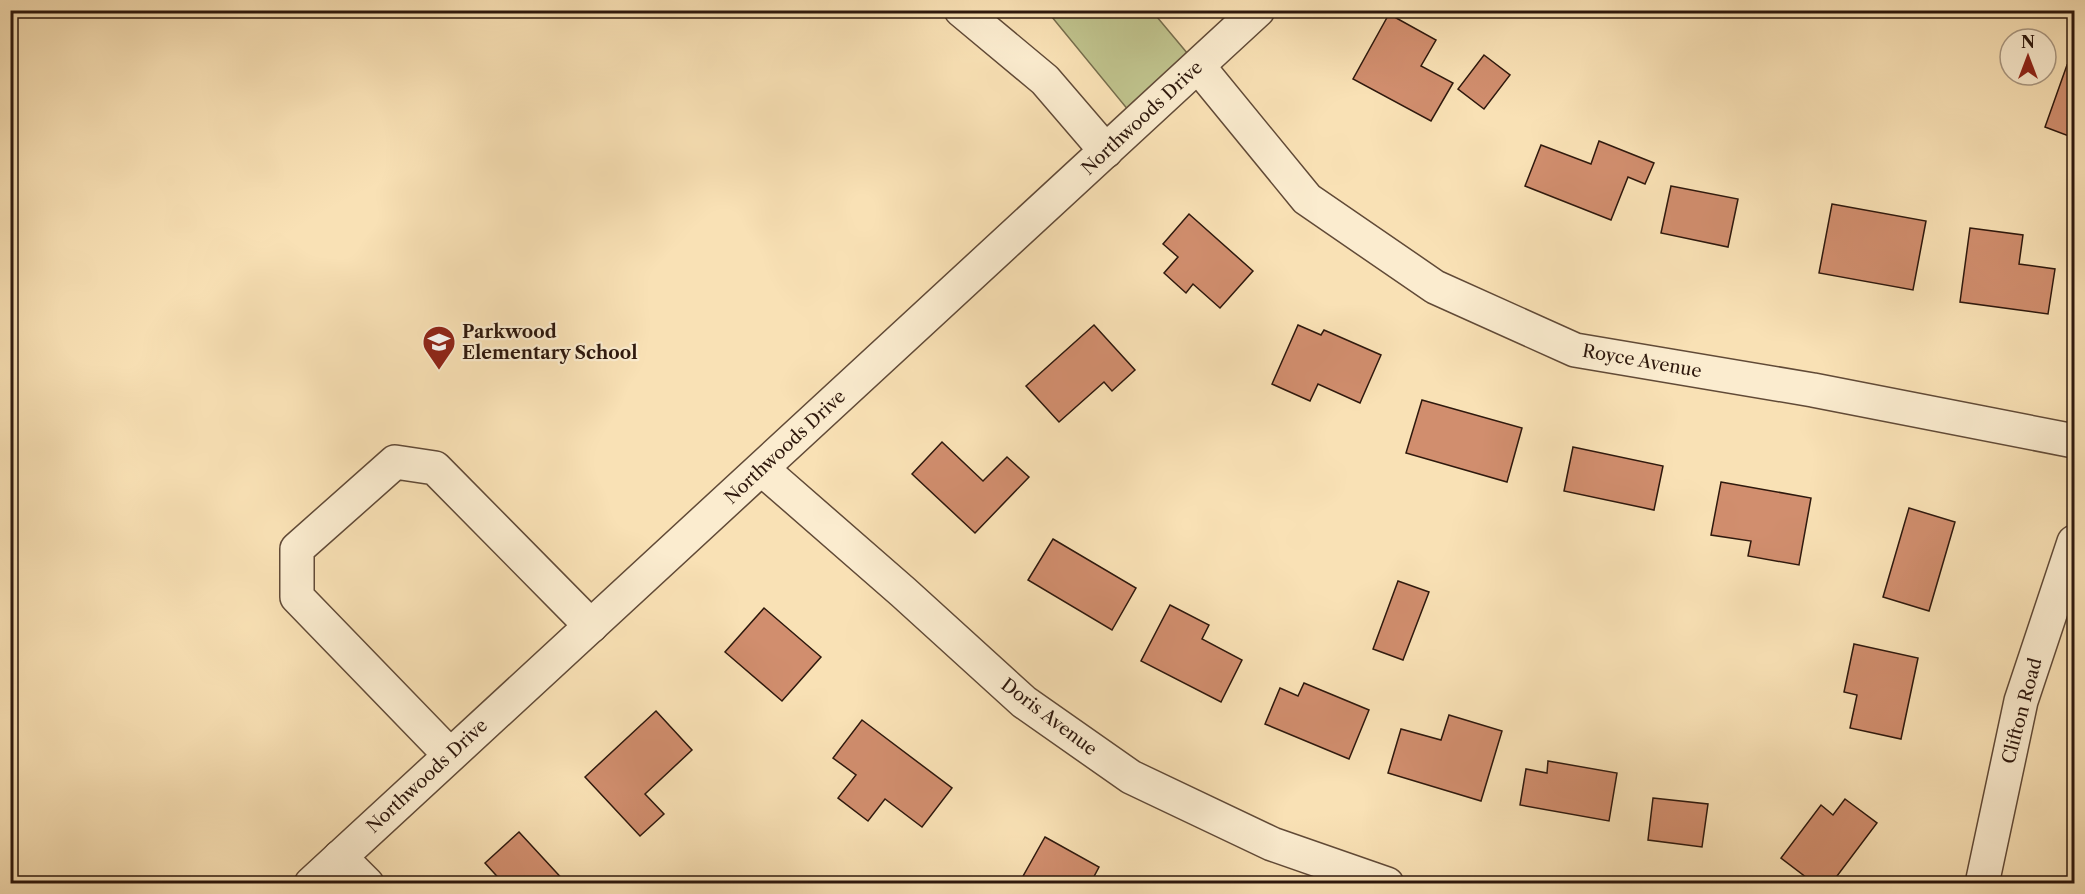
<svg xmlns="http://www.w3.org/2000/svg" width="2085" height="894" viewBox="0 0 2085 894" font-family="'Libre Caslon Text',serif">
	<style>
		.green { fill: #bfc28c; stroke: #766d4c; stroke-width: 1.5 }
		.building { fill: #d18e6e; stroke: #2e180d; stroke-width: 1.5 }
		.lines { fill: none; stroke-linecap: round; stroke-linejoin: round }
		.minor-casing { stroke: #614a37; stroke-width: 36 }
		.minor { stroke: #fbeccf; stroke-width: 33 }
		.labels { text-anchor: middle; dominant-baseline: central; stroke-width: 4.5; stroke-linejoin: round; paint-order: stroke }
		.street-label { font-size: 18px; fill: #2e180d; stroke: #fbeccf }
		.poi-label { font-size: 18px; font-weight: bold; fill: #2e180d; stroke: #fbeccf; text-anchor: start }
	</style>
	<rect width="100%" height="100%" fill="#f9e1b5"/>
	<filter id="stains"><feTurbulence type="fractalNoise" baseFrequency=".00333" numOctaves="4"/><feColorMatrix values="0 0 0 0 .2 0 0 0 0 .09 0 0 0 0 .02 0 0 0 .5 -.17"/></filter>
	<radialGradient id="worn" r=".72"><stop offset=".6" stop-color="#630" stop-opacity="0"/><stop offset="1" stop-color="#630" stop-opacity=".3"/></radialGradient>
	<!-- green -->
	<path class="green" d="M1047,11H1152L1198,66L1138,122Z"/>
	<!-- building -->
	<g class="building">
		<path d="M1389,14L1436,40L1421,66L1453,83L1431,121L1353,79Z"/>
		<path d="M1484,55L1510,75L1484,109L1458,89Z"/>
		<path d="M2067,65L2074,68V138L2045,127Z"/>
		<path d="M1599,141L1654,163L1645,184L1628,177L1611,220L1525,186L1541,145L1591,164Z"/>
		<path d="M1671,186L1738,199L1728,247L1661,233Z"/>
		<path d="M1832,204L1926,221L1913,290L1819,273Z"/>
		<path d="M1189,214L1253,271L1220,308L1193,284L1186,293L1164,273L1178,257L1163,244Z"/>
		<path d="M1970,228L2023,235L2019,264L2055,269L2048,314L1960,302Z"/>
		<path d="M1094,325L1135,370L1112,391L1104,382L1059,422L1026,386Z"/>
		<path d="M1298,325L1321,335L1324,330L1381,355L1360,403L1318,384L1310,401L1272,384Z"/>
		<path d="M1422,400L1522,428L1507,482L1406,453Z"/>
		<path d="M942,442L983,481L1007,457L1029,477L975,533L912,474Z"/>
		<path d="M1573,447L1663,466L1654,510L1564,491Z"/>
		<path d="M1721,482L1811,498L1799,565L1748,556L1751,541L1711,535Z"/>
		<path d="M1909,508L1955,522L1929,611L1883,597Z"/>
		<path d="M1053,539L1136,588L1112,630L1028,580Z"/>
		<path d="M1398,581L1429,592L1403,660L1373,649Z"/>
		<path d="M1170,605L1209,625L1202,639L1242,660L1221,702L1141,661Z"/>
		<path d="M764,608L821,657L782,701L725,652Z"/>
		<path d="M1854,644L1918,658L1901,739L1850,728L1857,695L1844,692Z"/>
		<path d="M1304,683L1369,710L1349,759L1265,724L1280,688L1298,696Z"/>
		<path d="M656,711L692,750L645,794L664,814L640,836L585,777Z"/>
		<path d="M1449,715L1502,731L1481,801L1388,773L1401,729L1441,740Z"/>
		<path d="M862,720L952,788L922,827L885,799L868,821L838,798L856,775L833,758Z"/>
		<path d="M1548,761L1617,773L1609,821L1520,805L1526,769L1547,773Z"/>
		<path d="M1653,798L1708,804L1702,847L1648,840Z"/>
		<path d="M1845,799L1877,823L1831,884H1815L1781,858L1821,805L1833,815Z"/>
		<path d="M519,832L567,884H504L485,863Z"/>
		<path d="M1045,837L1099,867L1090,884H1033L1022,878Z"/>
	</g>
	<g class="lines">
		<!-- minor casing -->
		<g class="minor-casing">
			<g id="minor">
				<path d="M961,10L1045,80L1106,151"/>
				<path d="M1198,66L1307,199L1435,287L1575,350L1813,390L2074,441"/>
				<path d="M762,469L903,592L1024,702L1131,777L1272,844L1387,884"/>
				<path d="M450,755L297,597V549L395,462L435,468L591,626"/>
				<path d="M340,857L367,884"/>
				<path d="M311,884L1258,10"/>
				<path d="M1982,884L2021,701L2074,542"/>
			</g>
		</g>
		<!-- minor -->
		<use href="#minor" class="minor"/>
	</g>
	<!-- icons -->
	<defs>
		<g id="school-pin" transform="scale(1.725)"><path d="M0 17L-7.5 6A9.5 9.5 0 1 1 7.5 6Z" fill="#8f2418" stroke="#fbeccf"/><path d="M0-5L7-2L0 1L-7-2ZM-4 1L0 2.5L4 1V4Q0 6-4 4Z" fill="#fff"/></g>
	</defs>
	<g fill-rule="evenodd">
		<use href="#school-pin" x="439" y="342"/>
	</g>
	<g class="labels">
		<!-- street labels -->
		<g class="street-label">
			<text transform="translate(1142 118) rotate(-43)">Northwoods Drive</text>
			<text transform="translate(1642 361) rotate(10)">Royce Avenue</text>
			<text transform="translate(785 447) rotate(-43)">Northwoods Drive</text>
			<text transform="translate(2022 711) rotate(-75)">Clifton Road</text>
			<text transform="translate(1049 717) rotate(37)">Doris Avenue</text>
			<text transform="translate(427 776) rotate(-43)">Northwoods Drive</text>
		</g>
		<!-- poi labels -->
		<g class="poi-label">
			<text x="462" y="332">Parkwood<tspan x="462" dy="21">Elementary School</tspan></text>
		</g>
	</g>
	<!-- margin -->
	<rect width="2085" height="894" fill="none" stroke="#f9e1b5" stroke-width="36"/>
	<rect x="12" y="12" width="2061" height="870" fill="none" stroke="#2e180d" stroke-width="3"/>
	<rect x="18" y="18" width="2049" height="858" fill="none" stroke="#2e180d" stroke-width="1.5"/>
	<!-- north arrow -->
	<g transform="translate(2028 57)"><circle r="28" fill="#fbeccf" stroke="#a99781" stroke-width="1.5"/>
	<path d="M0-4.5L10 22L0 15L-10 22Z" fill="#8f2418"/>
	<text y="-9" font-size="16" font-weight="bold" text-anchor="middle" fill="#2e180d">N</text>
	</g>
	<rect width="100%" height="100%" filter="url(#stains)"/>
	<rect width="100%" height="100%" fill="url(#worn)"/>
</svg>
